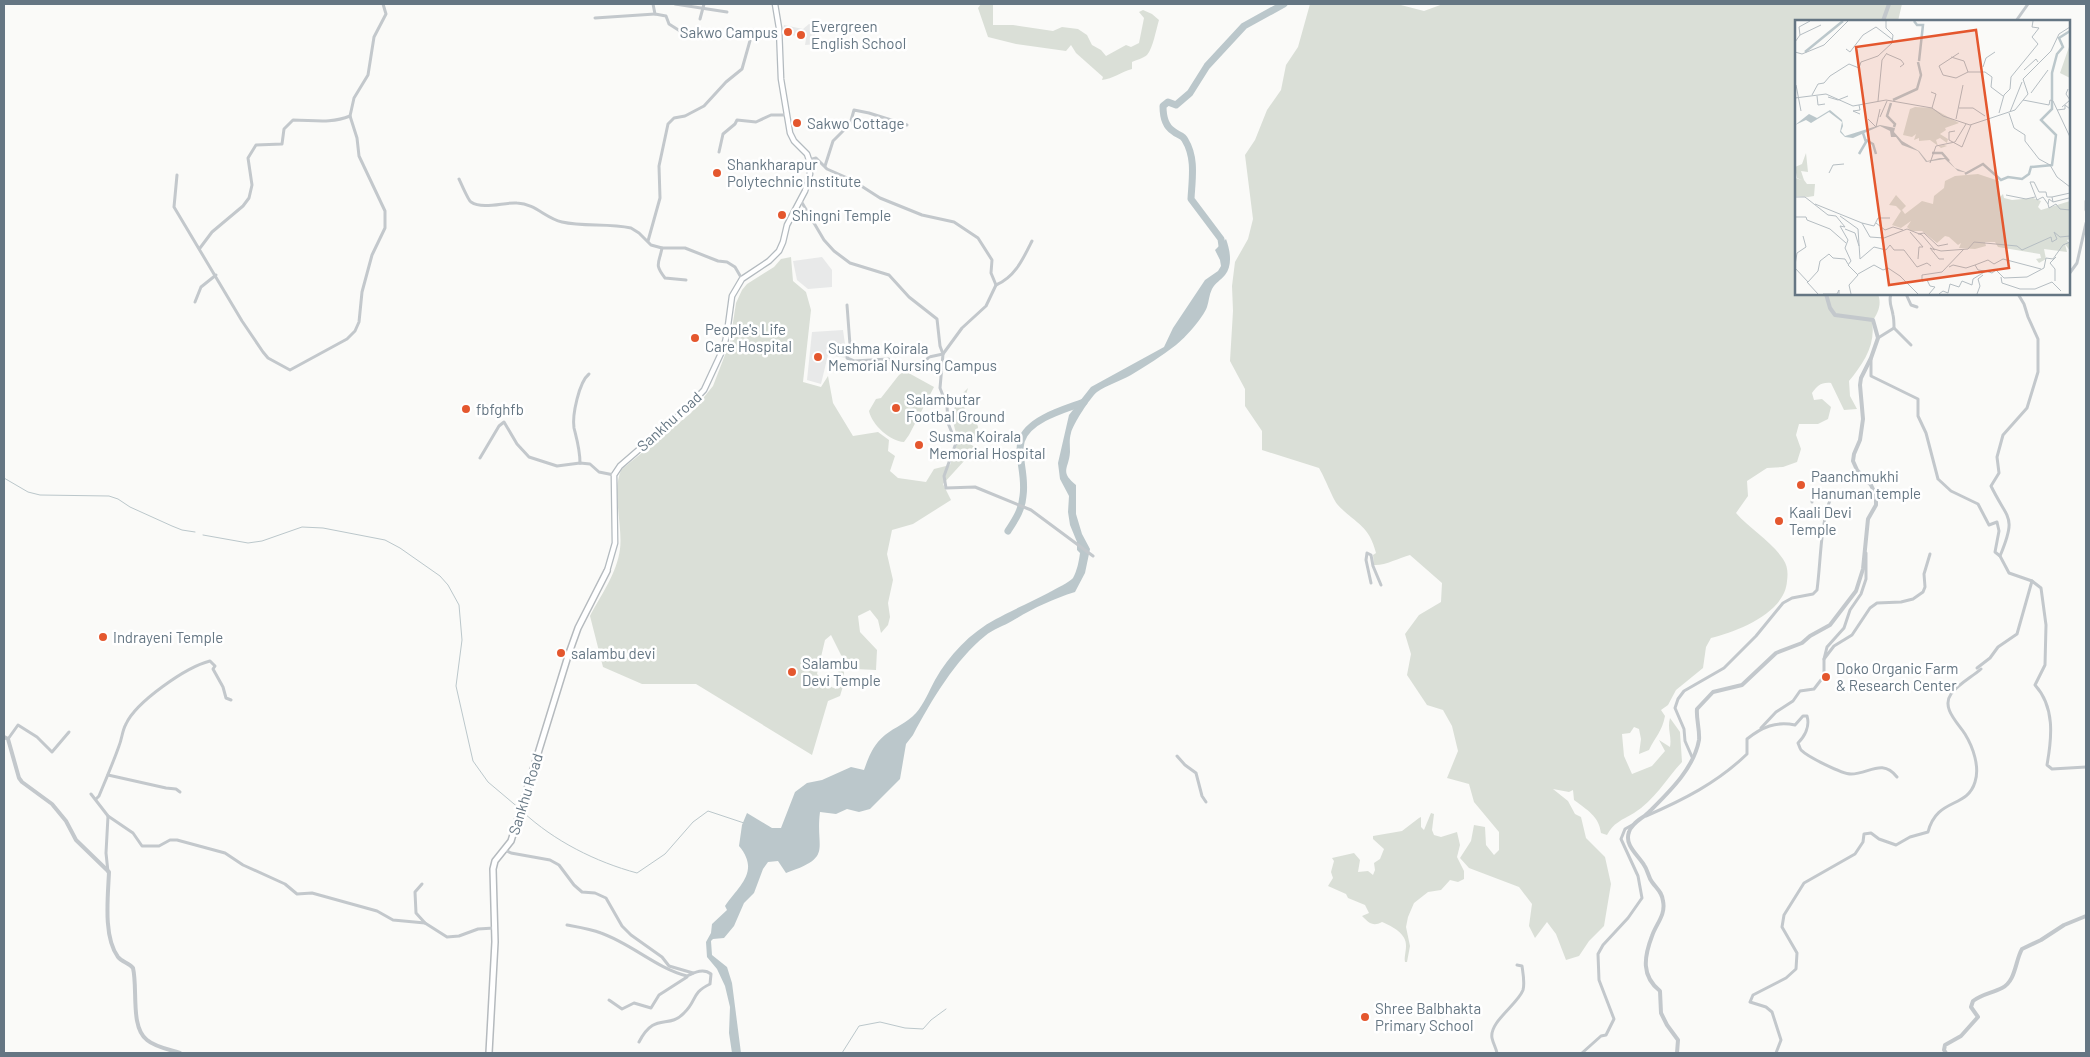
<svg xmlns="http://www.w3.org/2000/svg" width="2090" height="1057" viewBox="0 0 2090 1057" font-family="Barlow,sans-serif">
	<style>
		.built { fill: #e8e9e9 }
		.green { fill: #dadfd7 }
		.water { fill: #bbc7cb }
		.lines { fill: none; stroke-linecap: round; stroke-linejoin: round }
		.stream { stroke: #bbc7cb; stroke-width: 1 }
		.river { stroke: #bbc7cb; stroke-width: 7 }
		.secondary-casing { stroke: #b3babf; stroke-width: 7 }
		.primary-casing { stroke: #b5babe; stroke-width: 8 }
		.minor { stroke: #c3c8cc; stroke-width: 3 }
		.tertiary { stroke: #c3c8cc; stroke-width: 4 }
		.secondary { stroke: #fff; stroke-width: 4.5 }
		.primary { stroke: #fff; stroke-width: 5 }
		.poi-dot { fill: #e4572e; stroke: #fff; stroke-width: 2 }
		.labels { text-anchor: middle; dominant-baseline: central; stroke-width: 5; stroke-linejoin: round; paint-order: stroke }
		.poi-label { font-size: 15px; fill: #657683; stroke: #fff; text-anchor: start }
		.street-label { font-size: 15px; fill: #657683; stroke: #fff }
		.inset-river { fill: none; stroke: #bbc7cb; stroke-width: 2.5 }
		.inset-road { fill: none; stroke: #b5bdc2; stroke-width: 1 }
		.view { fill: #e4572e; fill-opacity: 0.15; stroke: #e4572e; stroke-width: 2.5 }
		.inset-edge { fill: none; stroke: #657683; stroke-width: 2.5 }
	</style>
	<rect width="100%" height="100%" fill="#fafaf8"/>
	<!-- built -->
	<g class="built">
		<path d="M809,24L817,26L814,40L818,41V44L805,45L806,39L803,36L782,35L784,25L803,29Z"/>
		<path d="M822,257L832,270V287L808,289L797,280L793,261Z"/>
		<path d="M843,330L847,358L828,355L821,384L807,380L812,332Z"/>
	</g>
	<!-- green -->
	<g class="green">
		<path d="M981,4H993V25H1013L1053,31L1062,27L1078,29L1087,35L1092,45L1101,50L1106,56L1126,45L1131,47L1139,43L1144,18L1139,12L1143,10L1152,14L1159,20C1156,30 1153,48 1147,55C1144,58 1136,60 1132,62V69C1121,72 1113,79 1102,80L1103,77L1076,53L1071,45L1066,51L1016,44L988,37L978,8Z"/>
		<path d="M1310,4H1397L1424,11L1443,4H1902L1898,21H1796V294H1878C1882,305 1878,313 1872,322C1876,345 1863,364 1849,381L1850,396L1857,409L1844,410L1831,383C1821,382 1817,386 1812,393L1814,400L1822,399L1831,407L1828,419L1818,424H1799L1796,435L1801,449L1797,462L1783,467L1767,468L1747,481L1748,496L1736,513C1750,529 1771,541 1783,559C1788,566 1788,574 1787,581C1785,613 1738,631 1711,638L1706,647L1703,668L1676,690L1668,705L1661,710L1665,716C1662,732 1655,737 1649,750L1639,754L1641,739L1639,729L1634,727L1630,733L1622,734L1624,756L1632,774L1652,766L1665,751L1659,740L1670,747C1672,736 1667,729 1670,718L1680,732L1682,762C1666,779 1654,801 1634,813C1622,820 1613,823 1607,835L1601,833C1599,816 1587,810 1574,800L1573,790L1569,792L1553,789L1568,801L1575,814L1581,817L1586,838L1605,857L1611,884L1604,926L1589,941L1579,956L1566,960L1556,934L1547,922L1535,938L1529,926L1532,904L1519,887L1469,868L1460,858L1471,841L1474,825L1485,827L1486,845L1494,855L1499,850V832L1474,802L1469,784L1447,778L1458,751L1452,726L1443,710L1427,705L1407,675L1411,654L1405,634L1419,615L1441,602L1442,583L1410,555C1399,558 1384,566 1374,565L1373,555L1376,553C1369,524 1354,523 1337,504C1333,499 1324,476 1319,468L1262,450V431L1245,406V389L1230,361L1233,311L1232,286L1235,262L1248,239L1253,219L1245,155L1255,140L1267,110L1281,90L1286,65L1298,47Z"/>
		<path d="M791,257L793,281L806,292L811,310L803,382L821,387L828,376L833,403L853,436L878,432L889,440L888,451L895,456L890,471L898,478L926,482L934,469L950,465L958,441L951,414L963,393L968,388L964,401L965,414L975,418L978,427L975,440L966,441L976,448L943,484L951,500L913,524L892,530L887,554L893,580L888,603L890,617L888,625L881,633L878,620L870,610L858,616L860,632L877,650L876,670L856,669L841,655L831,635L825,640L817,674L827,685L836,689L839,669L844,670V683L840,696L828,701L812,755L696,684H642L603,667L590,616C601,595 617,573 620,549C623,527 611,487 622,469L691,413L713,386L730,342L736,303L742,290L747,284L774,267L781,259Z"/>
		<path d="M905,371L934,387L909,435L904,442C890,441 872,425 869,411L876,399L881,398L899,375Z"/>
		<path d="M1431,813L1434,814L1432,830L1434,835L1441,837L1457,832L1460,845L1457,857L1464,871V879L1458,882L1450,880L1441,890L1428,892L1414,903L1408,917L1406,927L1410,946L1407,962H1405C1404,957 1406,952 1406,946C1407,934 1392,926 1382,922C1373,927 1369,923 1362,916L1369,913L1365,905L1348,898L1346,894L1328,886L1333,878L1331,872L1334,861L1332,858L1354,853L1360,860L1358,872L1368,871L1373,875L1375,870L1374,863L1380,859L1384,849L1373,839V836L1402,831L1419,818L1421,817V827L1424,830Z"/>
	</g>
	<!-- water -->
	<path class="water" d="M1226,239C1230,250 1233,265 1225,275C1221,280 1215,283 1212,289C1209,295 1209,301 1207,307C1203,318 1185,338 1176,345C1162,356 1146,366 1131,375C1120,381 1107,385 1097,392C1090,398 1073,424 1071,433C1069,440 1070,445 1070,452C1069,469 1059,471 1076,485V514L1082,534L1090,549L1085,573L1075,592C1052,599 1032,609 1012,621C1004,626 993,629 985,636C956,659 931,701 913,735L906,744L900,779L870,809L859,812L847,809L836,814L820,812C815,850 834,857 786,873L778,861L768,862L763,869L754,893L744,903L734,926L724,938L713,939L711,941L712,955L727,967L732,983L741,1053H732L729,1033L730,1007L725,986L717,969L707,957L706,942L711,933L712,924L727,910L725,906C740,885 760,871 739,846L742,825L747,813L772,828H781L795,792L807,783L822,780L851,767L864,770C869,756 873,745 885,735C895,727 907,723 916,713C924,704 929,691 935,680C949,655 970,633 996,619C1008,612 1068,585 1073,578C1077,571 1079,561 1080,553L1077,550V542L1070,525L1068,512L1069,496L1060,479L1058,463L1069,415L1091,387L1164,347L1173,328L1205,280L1218,271L1221,266L1220,260L1215,250Z"/>
	<g class="lines">
		<!-- stream -->
		<g class="stream">
			<path d="M4,478L28,492L40,495L109,496L118,499L130,507L172,526L182,530L195,532"/>
			<path d="M203,535L248,543L262,541L302,527L323,528L385,540L400,548L440,576L448,585L459,605L462,640L456,686L473,761L488,782L520,809"/>
			<path d="M523,812C554,841 596,862 637,873L665,854L693,822L708,811L744,823"/>
			<path d="M842,1053L859,1026L880,1022L905,1028L923,1029L931,1020L946,1009"/>
		</g>
		<!-- river -->
		<g class="river">
			<path d="M1223,253L1221,239L1191,199C1192,179 1196,158 1185,140C1183,135 1177,135 1173,131C1165,126 1163,114 1163,106L1168,102L1176,105L1190,93L1207,66L1244,26L1284,4"/>
			<path d="M1008,531C1015,520 1022,510 1023,496C1028,462 1003,440 1044,418C1057,411 1071,407 1084,402"/>
		</g>
		<!-- secondary casing -->
		<g class="secondary-casing">
			<path id="secondary" d="M607,571L615,543L614,475L620,466L687,408L704,390L724,347L727,333L732,296L742,279L769,261L779,251L783,242L787,225L805,191L810,174L809,160L807,154L794,141L790,133L781,79L779,28L775,4"/>
		</g>
		<!-- primary casing -->
		<g class="primary-casing">
			<path id="primary" d="M489,1053L495,942L493,869L495,861L511,841L568,656L578,628L607,571"/>
		</g>
		<!-- minor -->
		<g class="minor">
			<path d="M653,4L655,14L666,16L669,24L691,38"/>
			<path d="M675,4L727,12"/>
			<path d="M595,18L655,14"/>
			<path d="M700,19L704,4"/>
			<path d="M2016,21L2028,4"/>
			<path d="M719,152L723,134L735,124L737,120L756,122L771,115H787"/>
			<path d="M809,160L816,158L827,169L852,180L880,198L922,215L954,222L978,238L992,260L991,273L996,285L986,306L962,328L943,354L929,357L918,369L888,359L854,361L847,358L850,345L847,305"/>
			<path d="M825,166L833,141L850,124L854,110L869,113L907,125"/>
			<path d="M177,175L174,207L242,321L263,352L268,358L290,370L347,339L355,331L359,322L362,292L372,255L385,228V211L359,156L357,138L350,116L354,98L368,75L374,37L386,14L383,4"/>
			<path d="M459,179C461,183 468,200 471,202C483,210 504,202 517,203C536,204 545,218 562,222C584,227 608,223 631,228L639,233L651,245L662,248H685L718,261L727,262L735,267L742,279"/>
			<path d="M801,201L824,240L834,251L850,263L889,275L909,297L937,319L940,346L943,354L940,388L947,406L948,423L956,443L944,476L946,488L975,487L1031,510L1093,556"/>
			<path d="M2086,201V210"/>
			<path d="M648,241L660,198L659,166L668,124L674,118L685,116L704,106L726,82L742,69L753,30"/>
			<path d="M200,248L212,232L243,206L249,198L252,185L248,158L256,145L282,144L284,129L293,120C313,120 331,124 350,116"/>
			<path d="M662,248C659,264 654,264 665,278L686,280"/>
			<path d="M2069,274L2077,263L2086,223"/>
			<path d="M996,285C1015,277 1023,259 1032,241"/>
			<path d="M1906,294L1911,305L1917,307"/>
			<path d="M195,302L201,287L216,275"/>
			<path d="M1894,328L1911,345"/>
			<path d="M1878,338L1894,328C1894,324 1894,319 1893,315C1892,307 1888,302 1891,294"/>
			<path d="M1871,358V376L1918,399V416L1926,433L1938,479L1951,491L1978,504L1989,525L1997,522L1999,531L1995,552L2000,556L2009,573L2032,581L2041,588L2046,625L2045,665L2035,685C2055,707 2052,737 2047,765L2052,769L2086,767"/>
			<path d="M480,458L499,426L504,422L517,444L529,457L557,466L580,463L590,464L599,472L614,475"/>
			<path d="M580,463C580,450 577,440 574,428C572,415 579,382 589,374"/>
			<path d="M1866,553V579L1861,594L1850,610L1844,628L1827,647L1824,659L1834,646L1852,635L1870,608L1877,603L1901,602L1913,599L1923,592L1925,587L1924,574L1930,554"/>
			<path d="M2000,556C2017,515 2008,521 1991,486L1999,473L1997,457L2003,435L2027,408L2038,372V339L2028,317L2024,304L2018,294"/>
			<path d="M1371,583L1366,560L1367,553L1371,555L1373,566L1381,585"/>
			<path d="M1977,668L1990,658L1998,647L2017,634L2032,581"/>
			<path d="M1761,728L1776,712L1793,701L1800,691L1814,689L1824,676V659"/>
			<path d="M8,739L18,725L37,737L52,752L69,732"/>
			<path d="M1177,756L1185,765L1196,773L1202,796L1206,802"/>
			<path d="M1692,757L1685,741L1684,729L1675,708L1678,699L1684,691L1724,668L1756,636L1783,603L1792,598L1813,594L1817,590C1821,560 1820,528 1830,500L1827,494L1819,492L1812,496V502"/>
			<path d="M108,775L166,788L176,789L180,792"/>
			<path d="M91,794L108,816L133,833L142,846H159L170,840H177L225,853L243,865L285,884L297,894L312,893L377,911L393,920L425,923L447,937L459,936L478,929L494,928"/>
			<path d="M96,799L99,796C106,779 113,763 119,746C122,739 122,731 126,724C136,702 186,667 210,661L215,666L213,669L223,687L226,698L231,700"/>
			<path d="M1646,816C1683,800 1717,783 1747,754V739C1762,727 1776,721 1795,725L1803,716H1807C1810,726 1805,736 1798,743C1799,745 1800,749 1801,750C1808,757 1842,774 1851,774C1869,774 1882,758 1897,777"/>
			<path d="M505,850L511,853L550,860L559,865L574,885L582,892L595,893L606,898L622,926L631,935L662,957L669,966L693,973"/>
			<path d="M108,872L106,853L108,816"/>
			<path d="M422,884L415,892L416,913L425,923"/>
			<path d="M567,925C578,927 591,929 601,933C632,944 656,968 687,976C695,972 704,968 711,974L710,984C691,993 697,1001 684,1013C668,1030 655,1011 639,1042"/>
			<path d="M609,1000L622,1009L634,1003L651,1008L659,995L687,977"/>
			<path d="M1497,1053C1496,1048 1493,1043 1492,1038C1489,1022 1518,1004 1523,990C1525,983 1523,973 1522,966L1517,965"/>
			<path d="M1582,1053L1601,1036L1606,1035L1614,1019L1599,980L1598,954L1603,945L1628,918L1642,898L1638,876L1621,839L1625,829L1634,824"/>
			<path d="M1776,1053L1781,1040L1772,1012L1766,1007L1750,1002L1753,995L1786,978L1796,969L1797,953L1782,927L1784,915L1804,883L1855,854L1863,842L1864,834L1871,833L1879,839L1896,845L1910,837L1928,832C1937,797 1967,809 1975,782C1980,767 1973,747 1965,734C1958,723 1941,708 1951,694C1958,684 1972,677 1981,669"/>
		</g>
		<!-- tertiary -->
		<g class="tertiary">
			<path d="M1883,21L1889,4"/>
			<path d="M4,737L8,739L19,778L22,782L52,804L66,821L76,840L109,872C108,896 103,937 118,957C122,962 129,963 133,968C138,989 130,1027 147,1040C155,1047 171,1050 180,1053"/>
			<path d="M1677,1053L1678,1040L1667,1025L1661,1013L1660,991C1641,976 1644,957 1652,936C1656,924 1666,915 1663,901C1662,892 1657,889 1652,882C1648,877 1648,870 1644,865C1638,855 1624,845 1629,832C1632,822 1644,818 1650,811C1670,791 1694,768 1699,740C1700,730 1696,719 1697,709L1713,692L1742,685L1776,653L1802,643L1810,636L1830,625L1856,591L1863,569L1868,519L1876,505V496L1871,485L1857,470L1853,461L1854,454L1860,440L1863,419L1860,385L1861,378L1871,358L1878,338L1873,320L1835,315L1830,308L1826,294"/>
			<path d="M1946,1053L1944,1050L1945,1045L1961,1036L1978,1017L1971,1007L1973,1001C1982,994 1992,993 2002,988C2016,981 2015,961 2022,949L2041,940L2064,925L2086,916"/>
		</g>
		<!-- secondary -->
		<use href="#secondary" class="secondary"/>
		<!-- primary -->
		<use href="#primary" class="primary"/>
	</g>
	<!-- markers -->
	<g class="poi-dot">
		<circle cx="788" cy="32" r="5"/>
		<circle cx="801" cy="35" r="5"/>
		<circle cx="797" cy="123" r="5"/>
		<circle cx="717" cy="173" r="5"/>
		<circle cx="782" cy="215" r="5"/>
		<circle cx="695" cy="338" r="5"/>
		<circle cx="818" cy="357" r="5"/>
		<circle cx="896" cy="408" r="5"/>
		<circle cx="466" cy="409" r="5"/>
		<circle cx="919" cy="445" r="5"/>
		<circle cx="1801" cy="485" r="5"/>
		<circle cx="1779" cy="521" r="5"/>
		<circle cx="103" cy="637" r="5"/>
		<circle cx="561" cy="653" r="5"/>
		<circle cx="792" cy="672" r="5"/>
		<circle cx="1826" cy="677" r="5"/>
		<circle cx="1365" cy="1017" r="5"/>
	</g>
	<g class="labels">
		<!-- poi labels -->
		<g class="poi-label">
			<text x="811" y="26">Evergreen<tspan x="811" dy="17">English School</tspan></text>
			<text x="778" y="32" text-anchor="end">Sakwo Campus</text>
			<text x="807" y="123">Sakwo Cottage</text>
			<text x="727" y="164">Shankharapur<tspan x="727" dy="17">Polytechnic Institute</tspan></text>
			<text x="792" y="215">Shingni Temple</text>
			<text x="705" y="329">People's Life<tspan x="705" dy="17">Care Hospital</tspan></text>
			<text x="828" y="348">Sushma Koirala<tspan x="828" dy="17">Memorial Nursing Campus</tspan></text>
			<text x="906" y="399">Salambutar<tspan x="906" dy="17">Footbal Ground</tspan></text>
			<text x="476" y="409">fbfghfb</text>
			<text x="929" y="436">Susma Koirala<tspan x="929" dy="17">Memorial Hospital</tspan></text>
			<text x="1811" y="476">Paanchmukhi<tspan x="1811" dy="17">Hanuman temple</tspan></text>
			<text x="1789" y="512">Kaali Devi<tspan x="1789" dy="17">Temple</tspan></text>
			<text x="113" y="637">Indrayeni Temple</text>
			<text x="571" y="653">salambu devi</text>
			<text x="802" y="663">Salambu<tspan x="802" dy="17">Devi Temple</tspan></text>
			<text x="1836" y="668">Doko Organic Farm<tspan x="1836" dy="17">&amp; Research Center</tspan></text>
			<text x="1375" y="1008">Shree Balbhakta<tspan x="1375" dy="17">Primary School</tspan></text>
		</g>
		<!-- street labels -->
		<g class="street-label">
			<text transform="translate(669 421) rotate(-42)">Sankhu road</text>
			<text transform="translate(525 794) rotate(-73)">Sankhu Road</text>
		</g>
	</g>
	<!-- overview -->
	<g transform="translate(1795 20)">
		<rect width="275" height="275" fill="#fafaf8"/>
		<path d="M275,24V58L265,53ZM120,87L137,88L164,103L150,108L151,110L145,114L153,119L152,123L145,118L141,120L143,126L149,125L152,126L146,128L135,120L124,121V118L119,120L121,114L117,117L108,115L115,89ZM11,133L13,152L6,151L9,160L12,164H20L19,176L13,177L0,176V158L7,160L2,158L0,147L7,144ZM183,154L204,161L203,172L205,177L208,174L209,178L217,180L238,178L246,181L243,187L246,190L275,181V219L272,220L275,225V231L270,224L272,232L249,229L251,239L244,243L241,239L246,238L245,234L203,227L200,222H190L191,226L180,229L164,228L166,223L163,225L154,217L150,216L142,223L127,211H116L112,207L116,201L106,208L97,205L106,191L101,186L94,185L101,175L111,186L107,190L110,194L127,181L138,184L139,176L149,168L150,161L160,156Z" fill="#dadfd7"/>
		<path d="M35,90L47,100L48,106L46,111L50,116L85,105L100,108L99,112L107,121L124,131L132,141L145,138H151L154,141L160,148L173,153L163,151L150,139L131,142L123,131L107,125L101,117H96L95,111L85,106L58,118L50,117L45,112L47,102L34,92L16,103L11,100L0,105L14,94L22,98Z" fill="#bbc7cb"/>
		<path class="inset-river" d="M119,1L122,5H128L124,41M10,32L48,1M98,80L122,69L126,55L123,42M96,83L92,96L100,104L99,107M71,120L78,124L81,134M137,133H147L154,141M64,134L71,122L68,113M170,154L188,144L206,160L213,157L227,159L234,154L236,147L257,145L261,115L246,100L257,89V53L262,34L268,27L264,18L275,11"/>
		<path class="inset-road" d="M5,15L26,5M0,22L5,15L4,7L15,1M51,29L55,32L68,15L81,7L98,20M0,32L7,34L29,25L53,1M164,33L144,46L148,55L161,58L173,52H190L197,57L196,67L208,76M92,34L106,40L109,44L105,47M156,37L169,41L173,52M188,47L191,38L200,32M229,50L241,39L243,42M1,65L6,91M136,72L141,74L137,88M236,73L253,50M17,75L23,64L29,63L35,56L54,44L64,48L66,42L83,36L97,23L98,15L91,8V1M22,76L23,85L30,84M33,77L43,80L53,76M0,78L31,74L58,86L91,80L137,88L148,96L175,105L220,90L233,74L228,59L256,31L264,14L275,7M228,80L254,85L255,80L258,81L275,117M83,81L87,40L92,33M64,85L65,90L58,91L65,94M267,87L275,80L271,74L273,69M164,88H178L190,96M262,90L270,89V85L275,89M215,92L227,62M204,93L209,75L215,69L216,57L243,24L237,17L244,8L237,7L238,1M214,93L219,108L230,115V121L244,139L255,145L262,157L275,167M85,97L92,81M73,99L81,107L85,89M161,99L168,65M160,111L154,112V120L167,127L176,105M135,143L141,126L160,122L171,104M34,153L38,145L49,144M275,173L257,177L258,182L254,179L253,184L254,188L261,184L265,189L275,190M211,175L231,179L240,177M0,177H10L33,195L41,196L50,207L45,206L53,220L50,228L56,241L53,245L63,255L54,265L56,274M258,182L274,178M20,184L67,203L75,217L89,218L112,209L127,215L139,229L146,231L173,229L179,222L222,226L227,230L256,217L257,222L262,219L259,212L265,217L275,216M253,184L248,177L242,180L235,162H239L244,172H251L252,177H257M45,196L63,209L65,239L79,227L91,230L95,225L99,230H109L122,247L132,243L136,246M0,197H11L12,200L35,209L51,223M67,203L79,206L83,198H95M81,203L90,210L98,207L108,210M50,209L60,213L64,226M115,212L128,227H124L123,239M123,214L129,213L143,226L153,224M140,230L135,228L144,239H149M0,245L2,233L11,227L8,216M180,245L193,240L199,244L208,239L246,249M154,247L158,245L171,248L180,245L183,250L190,251M0,248L13,262L23,251L25,241L34,234L38,238L50,239L53,244M63,254L79,245L88,250L93,248L105,256L123,274M206,257L207,263L225,269H240L257,262L266,271M260,261V249L255,243L261,237M12,262L23,274M28,274H42L44,270V274M134,274L140,267L135,266L132,260L127,261V255L147,252L169,229M144,274L148,271L153,273L155,264L164,267L167,261L177,265L178,259L191,251L197,253L201,250L209,258L232,257L249,248L251,238L258,239L268,225L275,222M182,274L185,266L183,259L188,255"/>
		<path class="view" d="M181,10L214,248L94,265L61,27Z"/>
		<rect width="275" height="275" class="inset-edge"/>
	</g>
	<!-- border -->
	<rect width="2090" height="1057" fill="none" stroke="#657683" stroke-width="10"/>
</svg>
